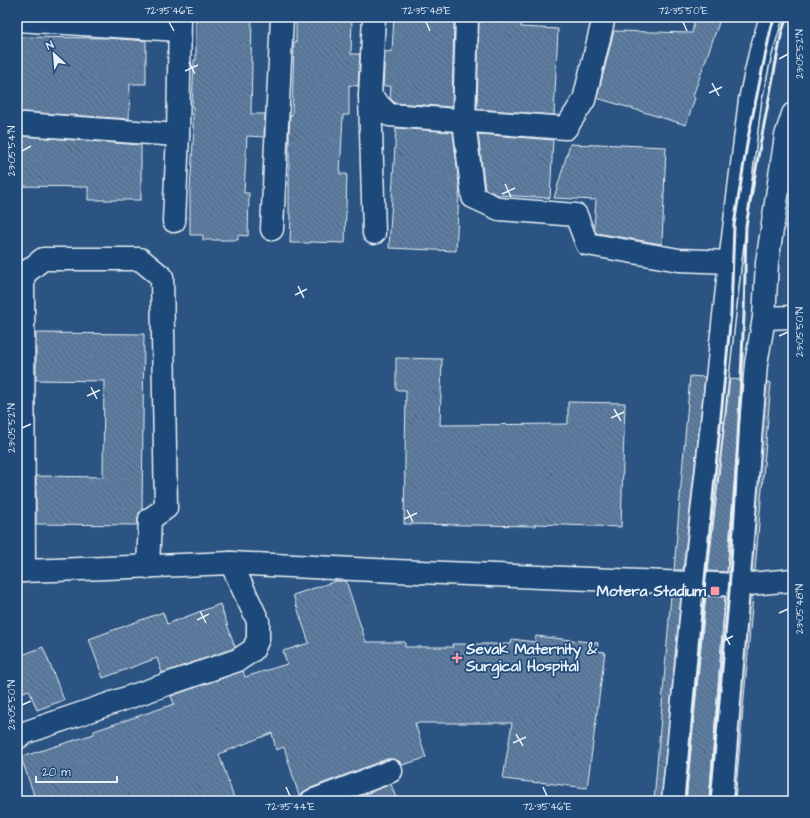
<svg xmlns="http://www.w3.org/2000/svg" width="810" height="818" viewBox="0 0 810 818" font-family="'Architects Daughter',sans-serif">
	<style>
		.building { fill: url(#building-back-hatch); stroke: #e8f1f8 }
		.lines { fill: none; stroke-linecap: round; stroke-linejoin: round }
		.minor-casing { stroke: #e8f1f8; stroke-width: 25 }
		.minor { stroke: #1f4a7a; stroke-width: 22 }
		.rail { stroke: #e8f1f8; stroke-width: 3 }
		.ticks { fill: none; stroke: #e8f1f8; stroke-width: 1.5 }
		.poi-dot { fill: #ff9aa2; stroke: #1f4a7a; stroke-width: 1.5 }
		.labels { text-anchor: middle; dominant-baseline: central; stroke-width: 3.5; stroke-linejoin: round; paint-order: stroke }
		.poi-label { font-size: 15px; font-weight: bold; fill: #e8f1f8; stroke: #1f4a7a; text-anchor: end }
		.neatline { fill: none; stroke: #e8f1f8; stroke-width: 1.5 }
		.ticks-label { font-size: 10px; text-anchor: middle; fill: #e8f1f8 }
	</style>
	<defs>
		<pattern id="building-back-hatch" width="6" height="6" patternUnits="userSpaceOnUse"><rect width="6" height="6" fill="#5d7da1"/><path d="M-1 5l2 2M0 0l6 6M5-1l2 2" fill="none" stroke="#53657a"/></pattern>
	</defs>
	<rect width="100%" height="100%" fill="#2b5482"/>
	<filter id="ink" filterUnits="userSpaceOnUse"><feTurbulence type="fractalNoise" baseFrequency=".025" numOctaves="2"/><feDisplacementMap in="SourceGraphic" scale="8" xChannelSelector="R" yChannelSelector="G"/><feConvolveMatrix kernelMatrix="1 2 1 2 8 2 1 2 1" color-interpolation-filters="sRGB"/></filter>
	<g filter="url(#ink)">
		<!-- building -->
		<g class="building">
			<path d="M196,17H252L251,62H252L251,114H265L264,137L247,136L244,193H249L248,236L238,235V240H203V235H190V190L194,128H193V107H192L194,60H196Z"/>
			<path d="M296,17H352L351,54H360L358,86L349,85V115H343L340,174H347L345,243L310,242V243H290L291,214H289V137L290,115H292L294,42H296Z"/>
			<path d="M394,17H454L452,107L395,103L390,98L391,86H383L385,52L392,51Z"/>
			<path d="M695,17H721L693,96L695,98L686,125L597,98L614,31L692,33Z"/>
			<path d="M479,18L522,20L521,27L558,29L554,115L477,109Z"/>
			<path d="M17,37L107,38L146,41V84H130L129,119L24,112L17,113Z"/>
			<path d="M396,128L453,132L460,193H459L456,251L389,248Z"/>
			<path d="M478,134L553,140L550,198L498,195L485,189Z"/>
			<path d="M17,135L22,136L141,145V200H88V187L17,186Z"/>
			<path d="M570,144L598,145V144L666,147L662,244L596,233L594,228L596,200L554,198Z"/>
			<path d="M36,333L144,334L142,510L139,513L137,525L36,524V476L103,477L104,381L36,380Z"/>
			<path d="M396,358L442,359L440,425L568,424V402L625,403L621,527L535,524V526L404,524L406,390H396Z"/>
			<path d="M690,376L705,377L683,570H674Z"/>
			<path d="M730,379L742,380L727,572L708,571Z"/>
			<path d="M767,382L771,383L755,571H752Z"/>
			<path d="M336,581H346L366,642H405V647H453L452,644H511L512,639L535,642L536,636L598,643L597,651L605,652L587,788L538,782V783L503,779L512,723H415L426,758L402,765L399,761L393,759H387L308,789L302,793L300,799L284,747L276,750L272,733L219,754L235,801H36L21,757L94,734V731L174,704L171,696L243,671L245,677L287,664L283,651L309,643L293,595Z"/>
			<path d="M671,595H681L661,801H654Z"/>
			<path d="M706,596L725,597L709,801H686Z"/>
			<path d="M753,596L735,801H734L750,597Z"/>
			<path d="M220,604L235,647L232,649L162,673L157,658L103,678L89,639L163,612L167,624Z"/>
			<path d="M43,647L64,700L37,710L29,690L17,694V657Z"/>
			<path d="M391,784L397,801H347Z"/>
		</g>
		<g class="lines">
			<!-- minor casing -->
			<g class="minor-casing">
				<g id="minor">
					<path d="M374,17L370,96L389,115L566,128L584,100L604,17"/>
					<path d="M467,17L464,121L473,197L499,209L576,215L587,244L679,260L730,262"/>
					<path d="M17,20L179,30"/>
					<path d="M370,96L374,233"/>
					<path d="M23,124L178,135"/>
					<path d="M174,221L178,135L180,17"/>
					<path d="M272,229L282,17"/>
					<path d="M764,318L793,317"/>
					<path d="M17,571L55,570L231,563L395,571L739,585L793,580"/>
					<path d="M24,571L23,275L43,259H140L162,277L166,508L150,519L148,567"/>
					<path d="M17,738L27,732L238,660L253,650L258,639V621L231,563"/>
					<path d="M312,801L391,771"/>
					<path d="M673,801L698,549L730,262L750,100L760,54L771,17"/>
					<path d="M721,801L756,364L764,318L767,263L786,136L793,114"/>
				</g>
			</g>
			<!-- minor -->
			<use href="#minor" class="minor"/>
			<!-- rail -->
			<g class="rail">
				<path d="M685,801L704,590L731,314L734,225L748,138L771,28L775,17"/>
				<path d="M710,801L729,591L735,498L744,315L746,226L761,140L782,31L787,17"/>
			</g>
		</g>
	</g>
	<!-- ticks -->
	<path class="ticks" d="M169,22L174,31M426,22L430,31M683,22L687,31M779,59L788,54M189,62L195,74M185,71L198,65M712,83L719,96M709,93L722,87M22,151L31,146M505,184L511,197M502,194L515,188M298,286L304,298M295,295L307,289M779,336L788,332M91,387L97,399M87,396L100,390M614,409L621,421M611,418L624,412M22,428L31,424M407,510L413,522M404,519L417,513M200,611L206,623M779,613L788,609M197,620L209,614M724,633L730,645M721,642L733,636M22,705L31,701M516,734L523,746M513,743L526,737M286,787L290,796M543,787L547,796"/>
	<!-- markers -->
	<g class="poi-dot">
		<rect x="710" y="586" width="10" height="10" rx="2"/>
		<path d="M455 652h4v4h4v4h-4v4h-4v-4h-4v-4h4z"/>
	</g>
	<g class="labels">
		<!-- poi labels -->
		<g class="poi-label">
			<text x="706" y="591">Motera Stadium</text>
			<text x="466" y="649" text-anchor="start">Sevak Maternity &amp;<tspan x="466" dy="17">Surgical Hospital</tspan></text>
		</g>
	</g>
	<!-- margin -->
	<rect width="810" height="818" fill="none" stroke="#1f4a7a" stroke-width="44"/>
	<!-- north arrow -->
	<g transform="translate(54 54) rotate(334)" stroke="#1f4a7a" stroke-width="3" paint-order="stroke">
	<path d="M0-3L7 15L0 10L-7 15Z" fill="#e8f1f8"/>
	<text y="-6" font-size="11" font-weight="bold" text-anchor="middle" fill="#e8f1f8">N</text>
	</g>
	<!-- scale -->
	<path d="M36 776v6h81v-6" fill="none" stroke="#e8f1f8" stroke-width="2"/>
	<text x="42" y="776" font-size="12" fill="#e8f1f8" stroke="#1f4a7a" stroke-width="3" paint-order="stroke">20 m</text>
	<rect x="22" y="22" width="766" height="774" class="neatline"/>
	<g class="ticks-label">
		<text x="169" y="14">72°35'46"E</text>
		<text x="426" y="14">72°35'48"E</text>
		<text x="683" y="14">72°35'50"E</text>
		<text transform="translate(799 54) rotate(-90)" y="4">23°05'52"N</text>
		<text transform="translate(11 151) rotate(-90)" y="4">23°05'54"N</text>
		<text transform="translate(799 332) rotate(-90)" y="4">23°05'50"N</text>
		<text transform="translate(11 428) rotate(-90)" y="4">23°05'52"N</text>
		<text transform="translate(799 609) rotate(-90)" y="4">23°05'48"N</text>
		<text transform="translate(11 705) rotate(-90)" y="4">23°05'50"N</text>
		<text x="290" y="810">72°35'44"E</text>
		<text x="547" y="810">72°35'46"E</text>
	</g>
</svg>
